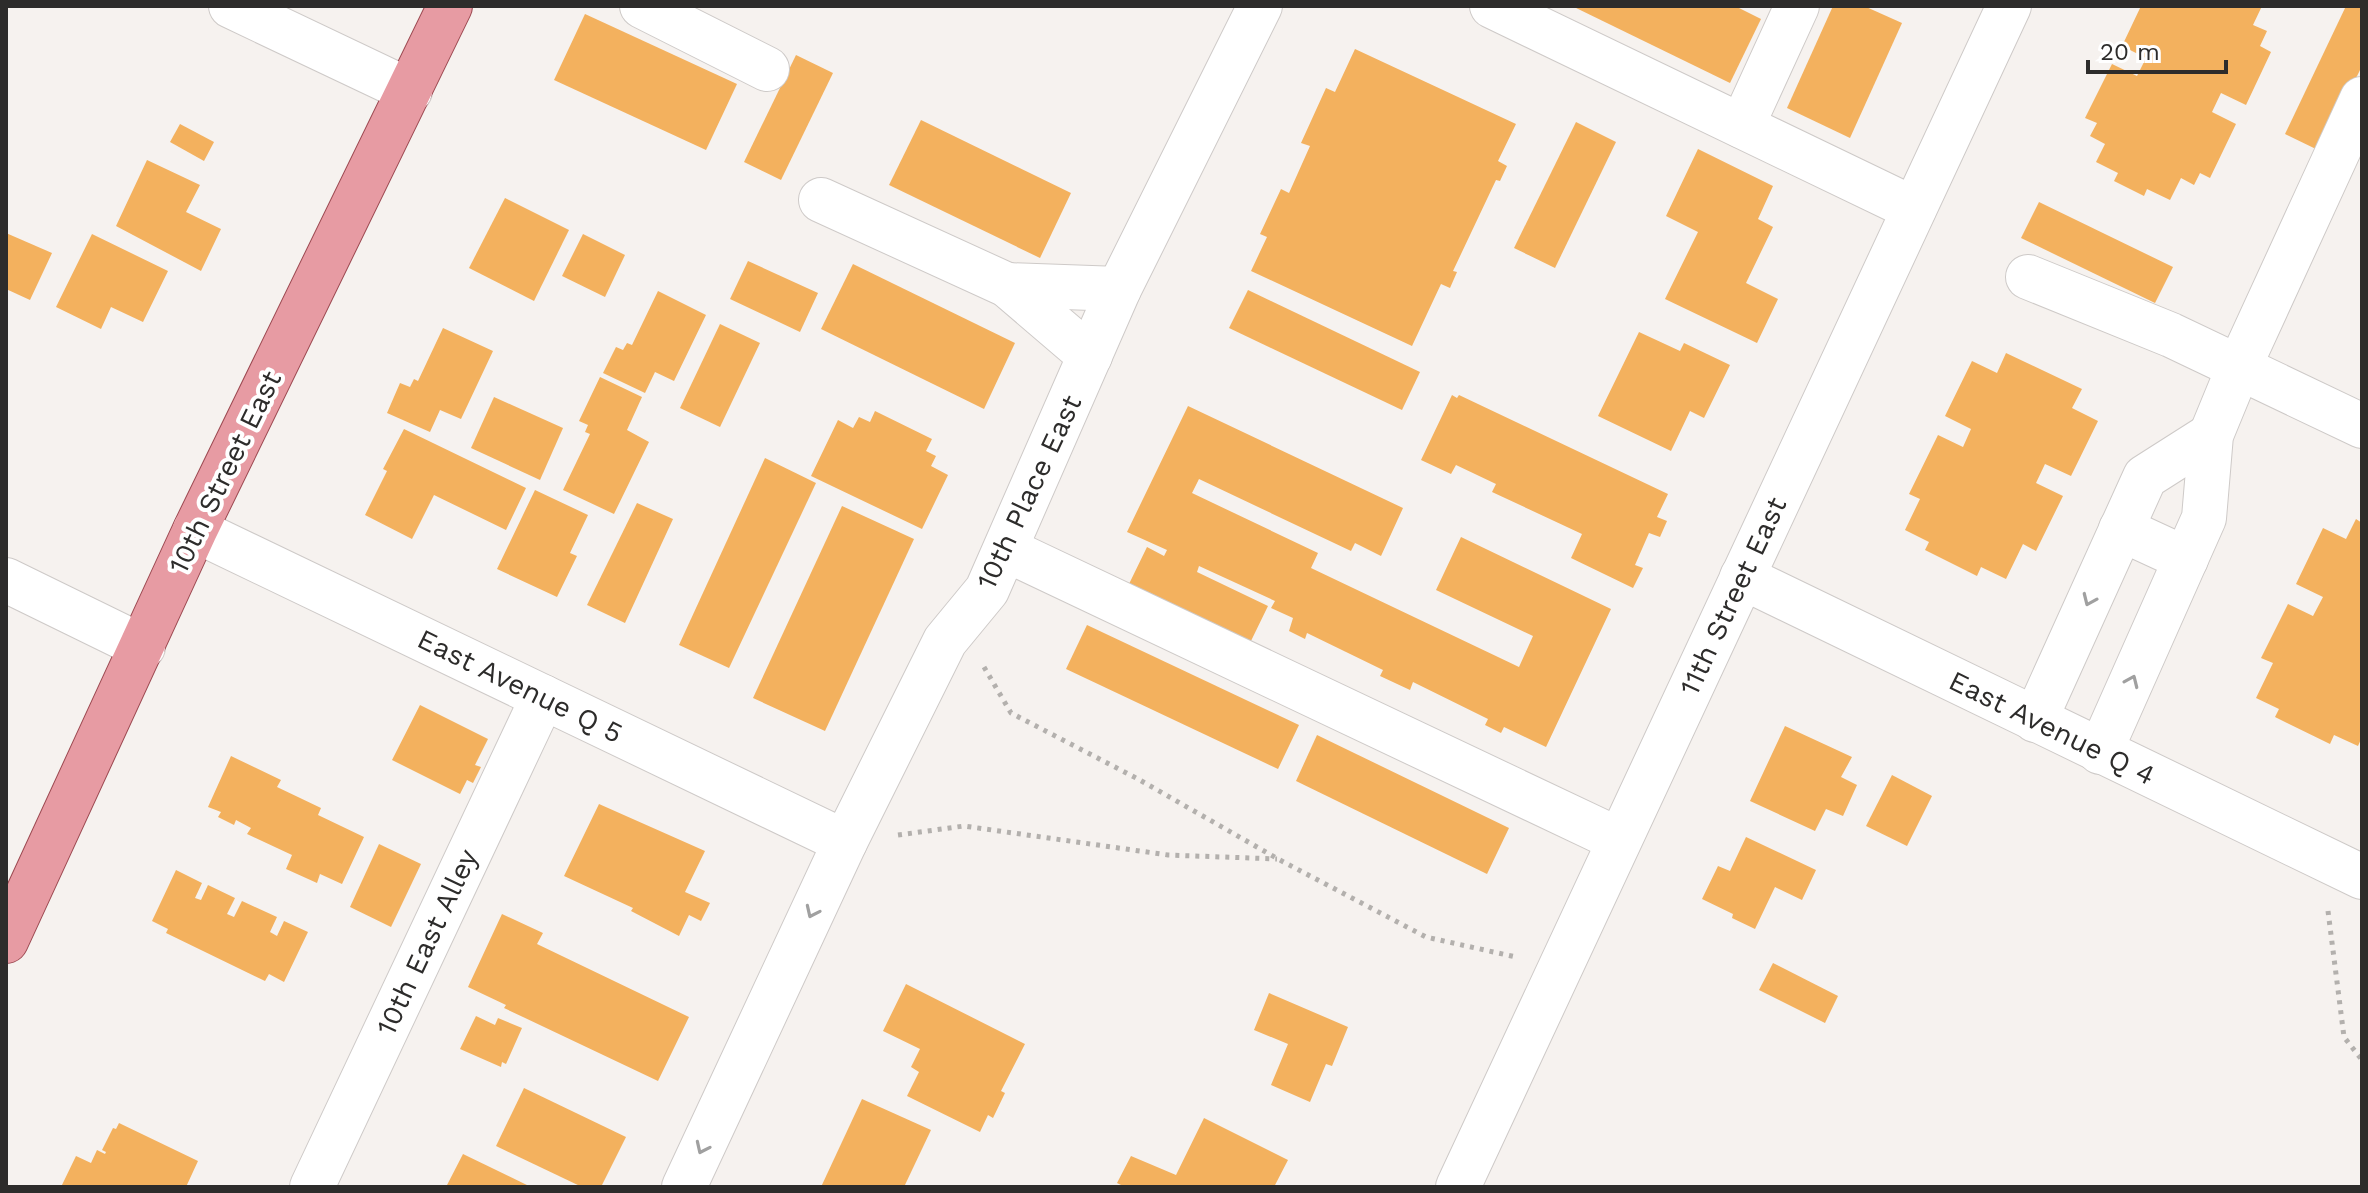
<svg xmlns="http://www.w3.org/2000/svg" width="2368" height="1193" viewBox="0 0 2368 1193" font-family="'Work Sans',sans-serif">
	<style>
		.building { fill: #f3b15e }
		.lines { fill: none; stroke-linecap: round; stroke-linejoin: round }
		.minor-casing { stroke: #cecac8; stroke-width: 46 }
		.major-casing { stroke: #9c4951; stroke-width: 46 }
		.path { stroke: #b3b0ad; stroke-width: 5; stroke-dasharray: 4 6; stroke-linecap: butt }
		.minor { stroke: #fff; stroke-width: 44 }
		.major { stroke: #e79ba3; stroke-width: 44 }
		.oneway { stroke: #a0a0a0 }
		.labels { text-anchor: middle; dominant-baseline: central; stroke-width: 8; stroke-linejoin: round; paint-order: stroke }
		.street-label { font-size: 28px; fill: #2d2c2b; stroke: #fff }
	</style>
	<rect width="100%" height="100%" fill="#f6f2ef"/>
	<!-- building -->
	<g class="building">
		<path d="M1572,6H1735L1761,19L1730,83Z"/>
		<path d="M1833,6H1864L1902,23L1850,138L1787,108Z"/>
		<path d="M2141,6H2262L2253,25L2267,31L2260,46L2271,52L2246,105L2221,93L2212,112L2236,124L2210,178L2200,173L2194,185L2181,178L2170,200L2147,189L2144,196L2114,181L2118,173L2096,162L2105,144L2090,136L2097,123L2085,118L2112,64L2137,76L2146,58L2122,46Z"/>
		<path d="M2346,6H2362V66L2320,151L2285,134Z"/>
		<path d="M585,14L737,84L706,150L554,80Z"/>
		<path d="M1355,49L1516,124L1498,161L1507,166L1500,181L1496,180L1453,271L1457,272L1450,288L1441,284L1412,346L1251,271L1267,237L1260,234L1281,189L1289,193L1310,146L1301,143L1326,88L1335,92Z"/>
		<path d="M796,55L833,73L781,180L744,162Z"/>
		<path d="M921,120L1071,193L1040,258L889,185Z"/>
		<path d="M1576,122L1616,142L1555,268L1514,248Z"/>
		<path d="M180,124L214,142L204,161L170,142Z"/>
		<path d="M1698,149L1773,186L1758,219L1773,227L1746,283L1778,299L1757,343L1665,299L1698,232L1666,216Z"/>
		<path d="M147,160L200,185L186,212L221,229L201,271L116,226Z"/>
		<path d="M505,198L569,230L534,301L469,268Z"/>
		<path d="M2039,202L2173,267L2155,303L2021,238Z"/>
		<path d="M6,233L52,253L30,300L6,289Z"/>
		<path d="M92,234L168,271L143,322L111,307L101,329L56,307Z"/>
		<path d="M583,234L625,255L605,297L562,276Z"/>
		<path d="M748,261L818,293L800,332L730,299Z"/>
		<path d="M853,264L1015,343L984,409L821,329Z"/>
		<path d="M1248,290L1420,372L1402,410L1229,328Z"/>
		<path d="M658,291L706,315L674,381L655,372L645,393L603,373L616,347L623,350L627,343L632,345Z"/>
		<path d="M720,324L760,343L720,427L680,408Z"/>
		<path d="M443,328L493,351L461,419L440,410L430,432L387,413L400,383L410,387L414,379L418,381Z"/>
		<path d="M1639,332L1680,351L1684,343L1730,365L1704,418L1690,411L1671,451L1598,416Z"/>
		<path d="M2006,353L2082,389L2072,408L2098,421L2071,476L2045,464L2036,483L2063,496L2036,551L2023,544L2006,579L1981,567L1977,576L1925,550L1929,542L1905,530L1920,499L1909,494L1938,435L1963,447L1971,429L1945,416L1972,361L1997,373Z"/>
		<path d="M600,377L642,397L627,430L649,442L614,514L563,490L590,434L585,432L588,425L579,421Z"/>
		<path d="M1452,395L1457,398L1459,395L1668,494L1657,517L1667,521L1660,537L1649,533L1635,565L1643,568L1633,588L1571,558L1582,534L1492,492L1496,484L1456,465L1451,474L1421,460Z"/>
		<path d="M494,397L563,428L540,480L471,448Z"/>
		<path d="M1188,406L1403,508L1381,556L1355,543L1351,551L1199,479L1192,493L1318,553L1311,568L1519,667L1533,636L1436,590L1461,537L1611,609L1546,747L1504,727L1501,733L1485,725L1488,719L1413,682L1410,690L1380,676L1383,670L1307,633L1305,639L1289,631L1293,618L1271,608L1275,601L1199,566L1197,572L1268,606L1250,643L1129,584L1147,547L1164,556L1167,550L1127,532Z"/>
		<path d="M875,411L932,439L926,451L936,456L931,466L948,475L922,529L811,476L838,420L853,428L859,417L870,422Z"/>
		<path d="M404,429L526,488L506,530L434,495L412,539L365,515L387,471L383,469Z"/>
		<path d="M765,458L816,483L729,668L679,645Z"/>
		<path d="M535,490L588,515L570,553L577,556L557,597L497,569Z"/>
		<path d="M637,503L673,519L625,623L587,605Z"/>
		<path d="M842,506L914,539L825,731L753,698Z"/>
		<path d="M2356,519L2362,523V737L2358,746L2334,735L2330,744L2275,717L2279,709L2256,698L2273,663L2261,658L2288,604L2313,616L2323,597L2296,584L2323,528L2346,539Z"/>
		<path d="M1087,625L1299,725L1278,769L1066,669Z"/>
		<path d="M420,705L488,739L475,765L481,767L473,783L467,780L460,794L392,760Z"/>
		<path d="M1785,726L1852,757L1841,777L1857,785L1843,816L1826,809L1815,831L1750,801Z"/>
		<path d="M1317,735L1509,828L1487,874L1296,781Z"/>
		<path d="M231,756L281,780L277,787L321,808L318,815L364,837L342,884L320,874L317,883L286,869L292,855L247,834L251,828L236,820L234,825L218,817L221,812L208,807Z"/>
		<path d="M1892,775L1932,796L1907,846L1866,826Z"/>
		<path d="M599,804L705,851L685,892L710,903L701,921L689,915L679,936L631,911L633,908L564,876Z"/>
		<path d="M1746,837L1816,870L1802,900L1775,887L1755,929L1732,918L1733,914L1702,899L1718,866L1730,871Z"/>
		<path d="M379,844L421,864L391,927L350,907Z"/>
		<path d="M176,870L202,883L195,898L201,900L208,885L235,898L227,914L234,917L242,901L277,917L270,932L277,936L284,921L308,932L284,982L269,974L265,981L166,933L168,929L152,921Z"/>
		<path d="M502,914L543,933L537,944L689,1017L658,1081L504,1008L506,1005L468,987Z"/>
		<path d="M1773,963L1838,996L1825,1023L1759,990Z"/>
		<path d="M906,984L1025,1044L1001,1091L1005,1093L993,1118L988,1115L980,1132L907,1096L919,1072L911,1067L920,1049L883,1031Z"/>
		<path d="M1269,993L1348,1027L1332,1066L1326,1064L1310,1102L1271,1085L1288,1044L1254,1030Z"/>
		<path d="M476,1016L495,1025L498,1018L522,1028L506,1064L502,1062L501,1067L460,1049Z"/>
		<path d="M524,1088L626,1137L601,1187H582L496,1146Z"/>
		<path d="M862,1099L931,1130L904,1187H821Z"/>
		<path d="M1204,1118L1288,1160L1274,1187H1125L1117,1183L1131,1156L1176,1175Z"/>
		<path d="M119,1123L198,1161L186,1187H61L76,1156L91,1163L97,1150L105,1154L106,1152L102,1150L113,1128L116,1129Z"/>
		<path d="M463,1154L531,1187H446Z"/>
	</g>
	<g class="lines">
		<!-- minor casing -->
		<g class="minor-casing">
			<g id="minor">
				<path d="M231,6L410,91"/>
				<path d="M642,6L767,69"/>
				<path d="M1492,6L1914,209"/>
				<path d="M1742,126L1797,6"/>
				<path d="M821,200L1007,285L1090,356"/>
				<path d="M2028,277L2171,335L2362,426"/>
				<path d="M1007,285L1119,289"/>
				<path d="M2121,529L2186,559"/>
				<path d="M195,530L845,842"/>
				<path d="M1007,550L1619,840"/>
				<path d="M1742,577L2362,877"/>
				<path d="M6,580L143,647"/>
				<path d="M2035,720L2145,477L2211,435"/>
				<path d="M2100,752L2204,518L2211,435L2239,367L2362,99"/>
				<path d="M312,1187L543,697"/>
				<path d="M684,1187L845,842L945,641L987,590L1119,289L1260,6"/>
				<path d="M1458,1187L2009,6"/>
			</g>
		</g>
		<!-- major casing -->
		<g class="major-casing">
			<path id="major" d="M6,941L195,530L450,6"/>
		</g>
		<!-- path -->
		<g class="path">
			<path d="M984,667L1011,713L1138,779L1278,859L1426,937L1516,957"/>
			<path d="M898,835L964,826L1168,855L1277,859"/>
			<path d="M2328,911L2344,1037L2362,1060"/>
		</g>
		<!-- minor -->
		<use href="#minor" class="minor"/>
		<!-- major -->
		<use href="#major" class="major"/>
	</g>
	<!-- one-way arrows -->
	<defs><path id="oneway-chevron" d="M-2-3.5L2.5 0L-2 3.5" fill="none" stroke-width="1.6" stroke-linecap="round" stroke-linejoin="round" transform="scale(2)"/></defs>
	<g class="oneway">
		<use href="#oneway-chevron" transform="translate(2089 600) rotate(114)"/>
		<use href="#oneway-chevron" transform="translate(2132 681) rotate(-66)"/>
		<use href="#oneway-chevron" transform="translate(812 912) rotate(115)"/>
		<use href="#oneway-chevron" transform="translate(702 1148) rotate(115)"/>
	</g>
	<g class="labels">
		<!-- street labels -->
		<g class="street-label">
			<text transform="translate(225 472) rotate(-64)">10th Street East</text>
			<text transform="translate(1029 492) rotate(-65)">10th Place East</text>
			<text transform="translate(1733 596) rotate(-65)">11th Street East</text>
			<text transform="translate(520 686) rotate(26)">East Avenue Q 5</text>
			<text transform="translate(2052 728) rotate(26)">East Avenue Q 4</text>
			<text transform="translate(427 942) rotate(-65)">10th East Alley</text>
		</g>
	</g>
	<!-- border -->
	<rect width="2368" height="1193" fill="none" stroke="#2d2c2b" stroke-width="16"/>
	<!-- scale -->
	<path d="M2088 60v12h138v-12" fill="none" stroke="#2d2c2b" stroke-width="4"/>
	<text x="2100" y="60" font-size="24" fill="#2d2c2b" stroke="#ffffff" stroke-width="6" paint-order="stroke">20 m</text>
</svg>
